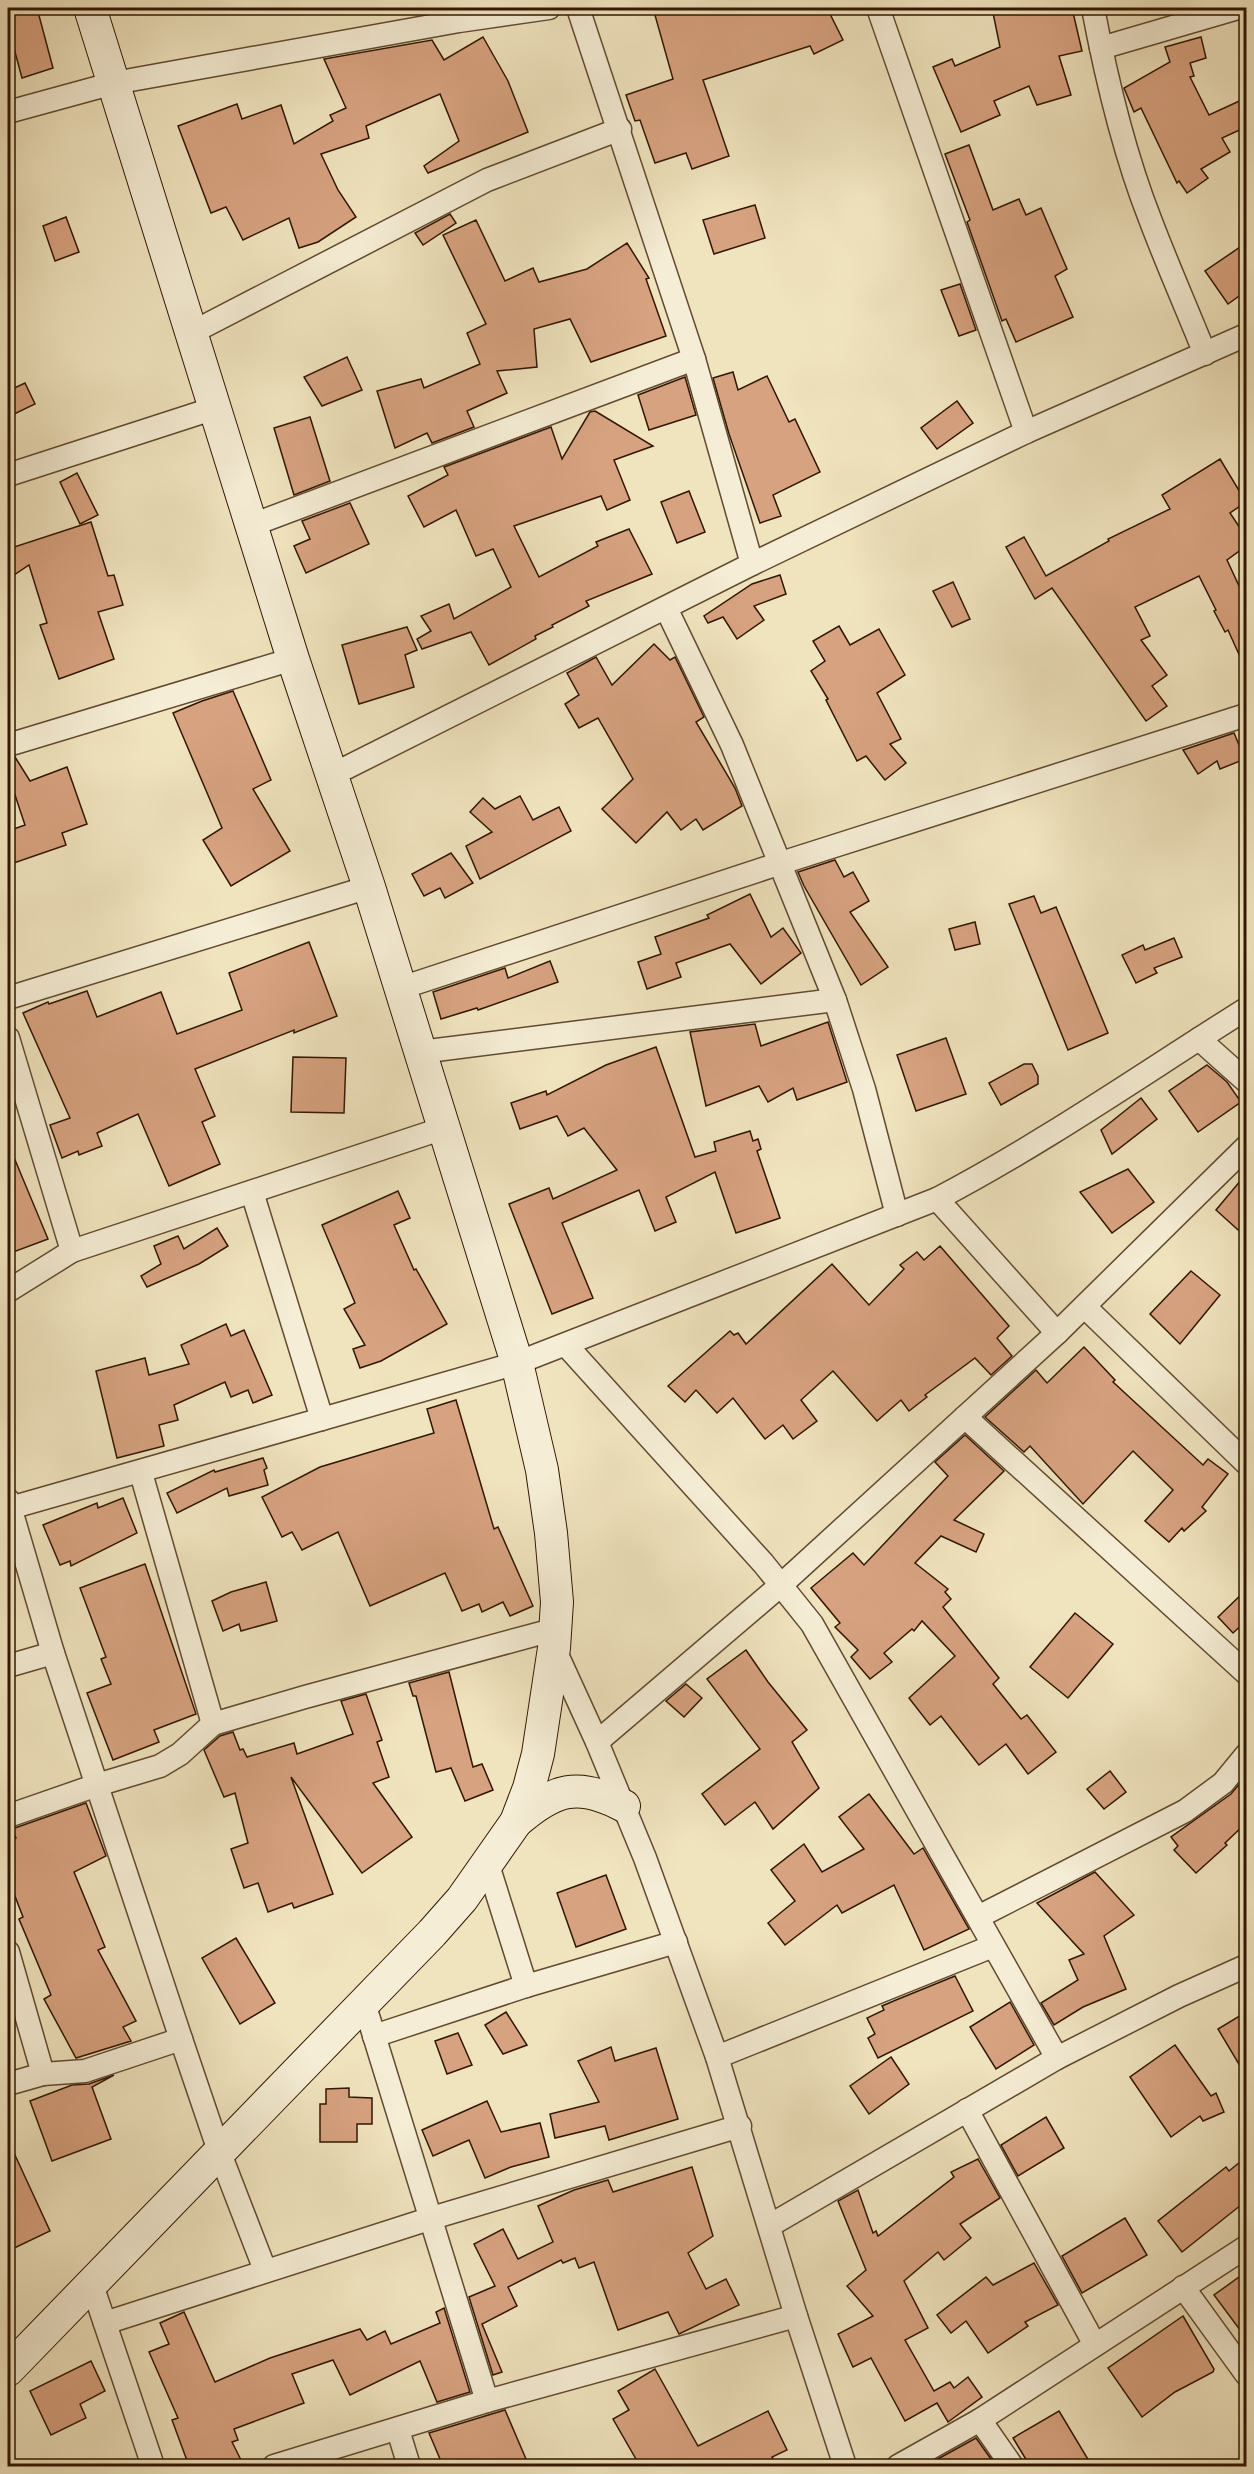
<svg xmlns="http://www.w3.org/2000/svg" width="1254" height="2474" viewBox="0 0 1254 2474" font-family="'IM FELL English',serif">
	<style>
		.building { fill: #d7a280; stroke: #311601; stroke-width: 1.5 }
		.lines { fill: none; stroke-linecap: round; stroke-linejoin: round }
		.street-casing { stroke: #614a30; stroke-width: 25 }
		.secondary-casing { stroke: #311601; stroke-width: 34 }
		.street { stroke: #f5edd5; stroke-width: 22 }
		.secondary { stroke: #f5edd5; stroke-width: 32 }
	</style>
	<rect width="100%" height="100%" fill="#f0e4bf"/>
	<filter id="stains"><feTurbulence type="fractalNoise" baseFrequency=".00333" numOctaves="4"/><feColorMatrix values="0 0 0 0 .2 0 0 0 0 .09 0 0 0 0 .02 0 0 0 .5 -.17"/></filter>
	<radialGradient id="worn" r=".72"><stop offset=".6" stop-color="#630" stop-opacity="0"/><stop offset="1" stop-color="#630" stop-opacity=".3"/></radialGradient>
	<!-- building -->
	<g class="building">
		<path d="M8,8H37L53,68L22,78L8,26Z"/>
		<path d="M653,8H827L843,40L814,54L810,46L703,80L729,156L692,169L686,153L655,163L640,120L635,121L626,95L673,79Z"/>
		<path d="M992,8H1072L1082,51L1059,56L1071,95L1037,105L1029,86L994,101L1000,115L961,132L933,67L952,59L955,66L1000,47Z"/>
		<path d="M483,37L508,81L528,132L428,173L424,166L459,141L440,94L366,126L369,138L321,154L338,190L356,217L318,242L299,248L289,218L243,240L226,207L211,213L178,126L237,104L242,119L281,105L294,144L333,121L330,115L346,108L324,59L432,40L444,60Z"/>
		<path d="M1201,37L1206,58L1190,63L1194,76L1190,77L1209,115L1246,98V127L1222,138L1230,152L1201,169L1208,178L1187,193L1179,181L1177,183L1141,108L1134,112L1124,88L1170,62L1165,47Z"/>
		<path d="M969,145L993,210L1019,199L1026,215L1041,208L1067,269L1055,276L1073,317L1016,342L1006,319L1002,321L967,222L970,220L945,154Z"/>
		<path d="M755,205L765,238L714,254L703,220Z"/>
		<path d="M450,214L456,223L423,245L415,233Z"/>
		<path d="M66,217L79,252L55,261L43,226Z"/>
		<path d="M476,220L505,281L533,268L539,282L587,269L627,243L649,278L646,279L666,336L591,362L570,319L534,329L537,367L497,371L507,393L467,411L474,427L432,443L427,433L395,448L377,391L421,379L424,388L480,364L467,333L486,324L443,235Z"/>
		<path d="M1246,243V291L1228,304L1205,271Z"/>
		<path d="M960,284L976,330L959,336L941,290Z"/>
		<path d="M347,357L362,390L322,406L304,377Z"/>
		<path d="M733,372L738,390L767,376L789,422L795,419L820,472L773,495L781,516L760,523L729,434L713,378Z"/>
		<path d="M685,377L696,415L649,430L638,395Z"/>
		<path d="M25,383L35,404L8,417V391Z"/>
		<path d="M957,401L973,423L937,449L921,428Z"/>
		<path d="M595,411L653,446L614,460L630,500L607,510L601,496L514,526L539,577L598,546L596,542L629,529L652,574L586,601L589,606L552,625L553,627L535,636L536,639L489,665L471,632L422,649L417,639L431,631L421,616L449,604L454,619L511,587L493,549L476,556L456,510L424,527L408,496L448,475L444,467L551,427L562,459L590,412Z"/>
		<path d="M310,417L330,481L294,495L274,428Z"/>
		<path d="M1220,459L1246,502L1230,513L1246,537V546L1227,560L1246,601V670L1228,630L1225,632L1214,611L1216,610L1199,576L1135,607L1150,636L1141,640L1167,675L1152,686L1167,706L1146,721L1052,588L1035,599L1006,547L1024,537L1046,576L1109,541L1108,539L1170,509L1162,495Z"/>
		<path d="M77,473L98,515L80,524L60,482Z"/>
		<path d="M689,491L705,532L677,543L661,502Z"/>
		<path d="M350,503L369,544L306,573L294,546L310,539L302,521Z"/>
		<path d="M91,522L108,576L114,575L123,605L98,612L114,659L59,679L40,625L47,623L29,565L8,579V549Z"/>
		<path d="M780,575L786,594L754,606L764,620L737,639L723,617L708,623L704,616L752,584Z"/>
		<path d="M953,582L970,619L952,627L933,591Z"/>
		<path d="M839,626L850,645L879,629L905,675L877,693L901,739L890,744L906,763L885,780L866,756L857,761L826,700L828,699L811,671L825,661L813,641Z"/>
		<path d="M407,627L417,650L405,655L414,687L359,704L342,645Z"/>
		<path d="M654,644L670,660L675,657L704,717L696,722L735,788L742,806L703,830L696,819L681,830L667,812L636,843L602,809L633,779L598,718L579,728L565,704L579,695L567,673L596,657L612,685Z"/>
		<path d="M233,691L271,780L253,789L290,851L231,886L203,840L222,828L173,713L202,701Z"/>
		<path d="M1234,733L1245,759L1220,769L1217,761L1198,774L1183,750Z"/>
		<path d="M15,757L30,781L67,767L87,824L62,833L66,845L8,865V831L25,825L8,774V758Z"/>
		<path d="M520,796L533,820L559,807L571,831L480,879L466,846L492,832L470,812L483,798L495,809Z"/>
		<path d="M451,853L473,883L445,898L440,888L424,896L412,874Z"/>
		<path d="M835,860L844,877L853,872L869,901L850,912L888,967L861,985L804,886L798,872Z"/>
		<path d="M750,894L771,937L783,928L801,953L761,984L730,944L676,963L681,977L647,989L638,962L661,954L655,937L709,918L707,915Z"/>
		<path d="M1034,896L1041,913L1056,907L1108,1033L1068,1050L1009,904Z"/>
		<path d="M975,922L980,944L955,950L949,929Z"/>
		<path d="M1174,938L1182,957L1154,968L1157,973L1136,983L1122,955L1143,945L1145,950Z"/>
		<path d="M309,942L337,1016L294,1033V1030L195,1069L215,1116L202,1122L220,1164L169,1186L138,1114L97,1133L102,1146L79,1155L78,1151L62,1158L50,1125L70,1118L23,1013L48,1002L49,1004L87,991L97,1017L161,992L177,1034L242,1010L229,973Z"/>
		<path d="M550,961L558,982L478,1010L477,1008L441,1019L433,992L505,968L508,978Z"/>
		<path d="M828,1022L847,1082L797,1100L793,1088L768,1102L759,1086L706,1106L690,1032L755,1024L761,1046Z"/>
		<path d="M946,1038L966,1094L916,1111L897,1055Z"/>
		<path d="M656,1047L695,1157L716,1151L714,1142L750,1131L753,1141L758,1139L761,1149L757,1151L780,1218L736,1233L715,1172L666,1197L676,1222L655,1231L639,1190L562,1223L593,1298L552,1314L509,1204L549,1188L553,1199L617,1170L584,1128L568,1136L557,1116L520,1129L511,1103L546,1091L547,1095L606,1065Z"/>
		<path d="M293,1057L346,1058L344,1113L291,1112Z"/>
		<path d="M1024,1064H1032L1038,1076V1084L1001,1105L989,1083Z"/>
		<path d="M1207,1065L1227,1082L1241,1102L1198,1132L1169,1091Z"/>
		<path d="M1141,1098L1157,1119L1112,1154L1101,1130Z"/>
		<path d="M8,1143L48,1239L8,1254Z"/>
		<path d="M1128,1169L1154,1202L1112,1233L1080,1192Z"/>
		<path d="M1246,1174V1237L1216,1210Z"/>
		<path d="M398,1191L410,1218L394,1225L414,1270L416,1269L447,1324L381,1361L360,1368L353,1349L365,1345L344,1309L355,1303L322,1225Z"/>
		<path d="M217,1228L228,1246L199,1264L147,1287L141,1276L161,1264L154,1246L178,1236L184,1249Z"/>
		<path d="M940,1246L1009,1326L997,1338L1012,1356L991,1375L975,1358L925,1395L927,1397L909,1411L901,1400L877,1421L833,1371L801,1400L817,1421L793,1439L783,1425L765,1439L733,1398L717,1413L696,1390L685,1402L668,1386L730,1331L734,1335L738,1333L746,1344L832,1264L869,1305L904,1269L900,1265L917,1252L924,1260Z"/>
		<path d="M1191,1271L1220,1295L1180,1344L1150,1314Z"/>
		<path d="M226,1324L231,1336L244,1330L272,1395L253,1403L248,1390L231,1397L225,1382L174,1405L178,1420L159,1425L164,1446L117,1458L96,1371L145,1358L149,1375L189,1364L181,1345Z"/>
		<path d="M1084,1347L1115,1380L1113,1382L1203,1465L1208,1459L1228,1474L1202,1507L1206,1511L1184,1531L1182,1528L1169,1542L1145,1521L1173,1490L1133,1451L1083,1504L1030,1446L1024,1452L985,1417L1036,1370L1047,1383Z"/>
		<path d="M456,1400L494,1529L498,1527L533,1606L510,1616L503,1602L482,1612L479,1604L462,1611L445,1573L370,1606L338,1532L302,1550L292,1532L282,1537L262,1497L320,1467L434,1433L427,1409Z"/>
		<path d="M965,1435L1004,1471L954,1520L984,1534L976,1552L941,1536L915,1563L948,1589L945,1592L951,1599L943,1607L999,1678L993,1684L1021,1719L1027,1715L1056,1752L1028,1774L1006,1744L979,1765L941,1716L930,1725L909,1698L955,1656L922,1621L914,1631L912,1629L884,1653L892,1662L870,1679L851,1657L858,1650L835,1627L840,1623L811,1588L853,1553L864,1565L948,1476L935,1462Z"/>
		<path d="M263,1458L267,1468L264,1470L268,1485L229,1496L227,1488L177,1513L167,1493L214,1470L215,1472Z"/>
		<path d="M123,1498L137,1533L71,1566L70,1561L60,1565L43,1525L97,1503L98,1508Z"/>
		<path d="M145,1564L196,1714L154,1730L159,1742L113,1760L87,1693L111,1684L101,1659L106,1657L80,1588Z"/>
		<path d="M266,1582L277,1621L241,1631L239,1624L223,1631L212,1601L231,1592Z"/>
		<path d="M1246,1590V1621L1233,1633L1218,1617Z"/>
		<path d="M1075,1613L1113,1644L1068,1698L1030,1667Z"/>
		<path d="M746,1650L768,1682L807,1730L792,1742L819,1788L773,1829L755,1802L725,1825L702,1794L760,1749L707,1679Z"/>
		<path d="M449,1672L473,1767L482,1764L493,1790L465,1801L451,1768L436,1772L416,1696H413L409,1683Z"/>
		<path d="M686,1684L702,1698L684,1717L666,1701Z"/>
		<path d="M366,1694L382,1740L377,1742L389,1777L373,1783L412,1837L362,1873L291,1777L333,1894L294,1908L292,1903L268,1912L258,1883L244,1888L231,1849L248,1843L235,1793L224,1797L204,1750L220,1736L233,1732L240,1750L243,1749L247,1757L294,1743L297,1754L353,1734L341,1701Z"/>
		<path d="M1110,1771L1126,1792L1104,1809L1087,1789Z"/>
		<path d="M1246,1776V1823L1225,1843L1227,1845L1196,1873L1174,1850L1178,1846L1171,1837L1231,1794Z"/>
		<path d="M869,1794L914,1854L923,1848L969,1929L924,1950L894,1885L842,1913L837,1905L785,1945L768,1923L795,1901L771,1870L804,1844L822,1872L864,1849L839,1817Z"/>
		<path d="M86,1803L106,1856L74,1872L105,1947L98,1950L136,2021L123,2027L131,2041L76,2058L44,1999L51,1995L19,1919L23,1917L8,1878V1842L16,1838L12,1829Z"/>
		<path d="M1095,1872L1134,1915L1104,1936L1126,1989L1083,2007L1054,2025L1041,2003L1078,1980L1069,1960L1084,1954L1037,1903Z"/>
		<path d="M606,1875L626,1929L576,1947L557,1893Z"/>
		<path d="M236,1938L275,2003L240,2024L202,1958Z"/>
		<path d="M955,1976L973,2011L878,2058L868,2038L875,2034L867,2018L884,2010L882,2006L896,2000Z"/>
		<path d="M1010,2002L1034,2045L996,2069L970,2027Z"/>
		<path d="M506,2012L527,2045L503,2054L485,2025Z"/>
		<path d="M1246,2012V2076L1218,2029Z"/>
		<path d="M458,2033L472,2065L447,2074L435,2041Z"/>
		<path d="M1175,2045L1211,2096L1216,2093L1224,2112L1203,2121L1200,2116L1171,2137L1130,2077Z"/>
		<path d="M611,2047L615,2061L656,2048L678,2119L609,2140L605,2126L555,2138L550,2114L599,2102L578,2061Z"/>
		<path d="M891,2057L909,2084L869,2114L850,2086Z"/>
		<path d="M114,2075L92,2087L111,2139L52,2161L30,2101L72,2085L89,2084Z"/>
		<path d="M349,2088V2097L372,2098V2124H357V2142H320V2104H326V2089Z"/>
		<path d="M487,2101L501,2132L540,2123L549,2157L511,2167L485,2178L469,2140L433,2156L422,2130Z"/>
		<path d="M1046,2117L1064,2148L1018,2176L1001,2145Z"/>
		<path d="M8,2140L50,2231L8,2251Z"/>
		<path d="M1246,2157V2201L1182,2252L1158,2221L1226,2167L1229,2171Z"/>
		<path d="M978,2159L1000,2198L960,2224L971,2238L944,2260L938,2252L904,2281L928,2328L905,2340L934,2391L950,2382L954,2388L968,2377L982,2397L948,2422L937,2403L905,2421L871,2358L853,2367L838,2334L873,2316L847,2286L866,2270L838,2201L858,2190L873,2233L876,2231L878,2236L954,2177L951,2172Z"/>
		<path d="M692,2167L713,2236L688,2253L706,2289L726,2279L739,2305L679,2334L668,2312L618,2330L594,2262L579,2268L575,2258L563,2263L561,2260L508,2287L517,2306L482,2324L502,2372L493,2375L469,2297L495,2286L474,2244L503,2229L518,2259L553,2242L538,2206L574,2190L608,2180L613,2192Z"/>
		<path d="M1125,2218L1147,2255L1082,2293L1062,2256Z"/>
		<path d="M1034,2263L1058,2305L1025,2322L1028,2326L988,2353L966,2321L951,2333L937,2315L986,2277L993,2285Z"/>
		<path d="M1246,2272V2338L1214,2295Z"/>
		<path d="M444,2308L470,2392L437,2402L420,2361L350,2395L333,2360L292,2374L304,2403L234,2429L238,2440L232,2442L244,2466H189L172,2420L178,2418L149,2352L169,2344L160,2323L184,2312L215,2382L270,2358L360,2329L367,2340L385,2331L391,2344L440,2323L436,2312Z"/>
		<path d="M1183,2316L1214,2369L1213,2372L1175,2392L1142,2417L1108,2368Z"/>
		<path d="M91,2361L105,2391L80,2404L86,2418L51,2435L30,2391Z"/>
		<path d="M655,2369L698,2446L768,2411L787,2450L772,2457L777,2466H640L613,2419L629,2410L618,2391Z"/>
		<path d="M505,2410L529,2466H443L429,2433Z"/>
		<path d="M1059,2411L1092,2466H1030L1013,2438Z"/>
		<path d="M976,2438L996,2466H925Z"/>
	</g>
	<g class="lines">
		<!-- street casing -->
		<g class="street-casing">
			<g id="street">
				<path d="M578,8L694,359L752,564"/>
				<path d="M878,8L1026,432"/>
				<path d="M1093,8C1106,77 1124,153 1150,219C1167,264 1187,309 1205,354"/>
				<path d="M1101,48L1238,8"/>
				<path d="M8,112L114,83L459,21L549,8"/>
				<path d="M193,332L487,180L620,129"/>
				<path d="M8,475L215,408"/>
				<path d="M252,525L694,359"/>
				<path d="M666,608L732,745L835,1000L864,1089L897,1215"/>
				<path d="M8,745L293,659"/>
				<path d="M332,775L752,564L1026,432L1246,335"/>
				<path d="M401,988L781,863L1246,715"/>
				<path d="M8,998L369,887"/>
				<path d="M8,1038L72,1251L444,1128"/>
				<path d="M1199,1039L1246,1081"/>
				<path d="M420,1052L835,1000"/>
				<path d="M937,1199L1057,1333"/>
				<path d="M8,1291L72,1251"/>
				<path d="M1085,1307L1246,1463"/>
				<path d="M566,1345L763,1563L812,1624L1057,2058"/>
				<path d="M965,1417L1246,1673"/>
				<path d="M322,1419L517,1363L937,1199C1044,1143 1144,1073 1246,1009"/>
				<path d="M141,1473L213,1724"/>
				<path d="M8,1500L53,1653L181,2039L219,2151L265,2270"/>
				<path d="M10,1508L322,1419L252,1192"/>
				<path d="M554,1648L597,1742L645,1858L717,2057L796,2316L845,2466"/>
				<path d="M8,1666L53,1653"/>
				<path d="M597,1742L781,1585L1057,1333L1246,1147"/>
				<path d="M8,1816L97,1785L160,1766L180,1754L213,1724L305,1697L556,1629"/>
				<path d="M488,1865L526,1986"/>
				<path d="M978,1917L1185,1811L1223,1783L1246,1755"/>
				<path d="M8,1952L43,2074"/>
				<path d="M364,2003L487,2401"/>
				<path d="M374,2036L526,1986L676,1942"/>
				<path d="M717,2057L993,1946"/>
				<path d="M8,2084L43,2074L85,2071L181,2039"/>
				<path d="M967,2110L1095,2345"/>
				<path d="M769,2226L1057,2058L1179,1996L1246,1966"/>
				<path d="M92,2285L153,2466"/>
				<path d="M1183,2287L1246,2374"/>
				<path d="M105,2323L432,2218L740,2126"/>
				<path d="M980,2420L1012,2466"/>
				<path d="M398,2430L409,2466"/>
				<path d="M274,2466L487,2401L796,2316"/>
				<path d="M898,2466L980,2420L1246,2247"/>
			</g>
		</g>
		<!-- secondary casing -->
		<g class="secondary-casing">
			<g id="secondary">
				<path d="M516,1822C554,1789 578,1781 624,1806"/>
				<path d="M8,2370L432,1933L462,1899L516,1822L529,1788L538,1754L554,1648L557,1602L551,1533L542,1470L517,1363L369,887L293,659L90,8"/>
			</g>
		</g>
		<!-- street -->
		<use href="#street" class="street"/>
		<!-- secondary -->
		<use href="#secondary" class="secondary"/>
	</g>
	<!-- margin -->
	<rect width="1254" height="2474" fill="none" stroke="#f0e4bf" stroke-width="30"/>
	<rect x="9" y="9" width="1236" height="2456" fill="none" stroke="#311601" stroke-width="3"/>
	<rect x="15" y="15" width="1224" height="2444" fill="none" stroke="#311601" stroke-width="1.5"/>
	<rect width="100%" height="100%" filter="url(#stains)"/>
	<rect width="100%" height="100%" fill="url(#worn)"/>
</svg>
